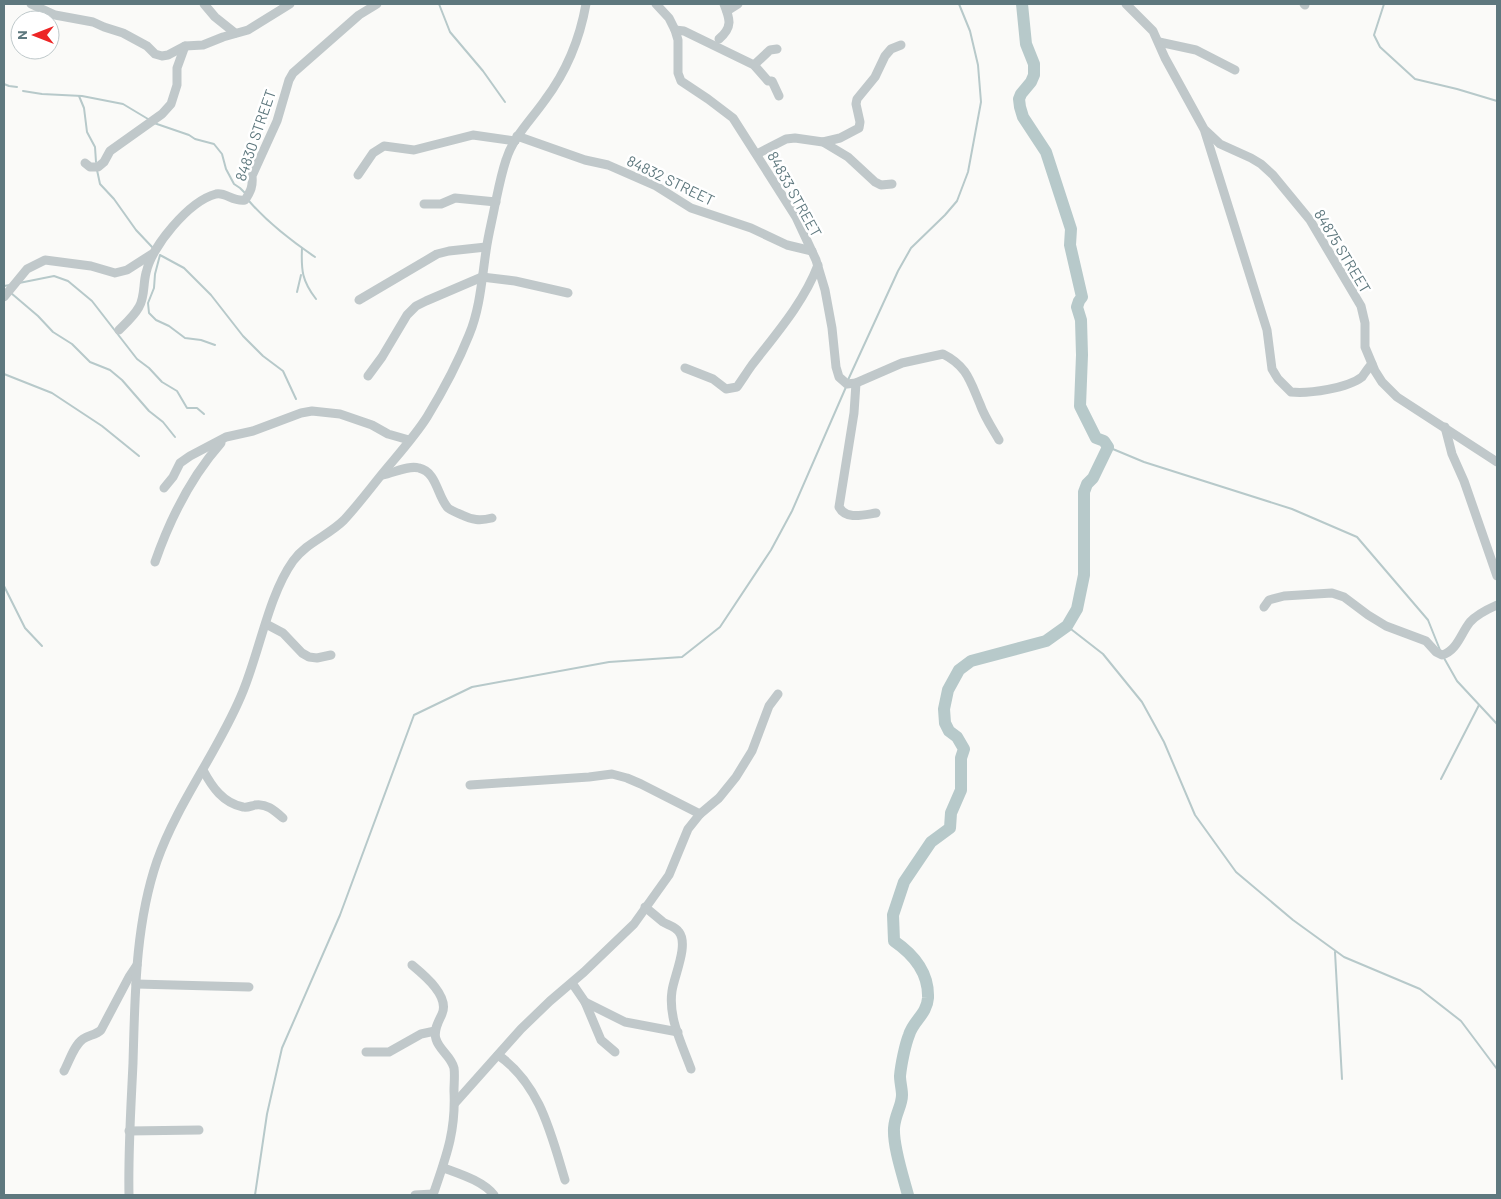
<svg xmlns="http://www.w3.org/2000/svg" width="1501" height="1199" viewBox="0 0 1501 1199" font-family="Barlow,sans-serif">
	<style>
		.lines { fill: none; stroke-linecap: round; stroke-linejoin: round }
		.stream { stroke: #b7c9ca; stroke-width: 2 }
		.river { stroke: #b7c9ca; stroke-width: 12 }
		.minor { stroke: #c0c8ca; stroke-width: 9 }
		.labels { text-anchor: middle; dominant-baseline: central; stroke-width: 5; stroke-linejoin: round; paint-order: stroke }
		.street-label { font-size: 15px; fill: #5e787e; stroke: #fff }
	</style>
	<rect width="100%" height="100%" fill="#fafaf8"/>
	<g class="lines">
		<!-- stream -->
		<g class="stream">
			<path d="M439,4L450,32L483,71L505,102"/>
			<path d="M1384,4L1374,35L1380,47L1415,79L1457,89L1497,101"/>
			<path d="M4,84L9,86L17,87"/>
			<path d="M23,91L42,94L82,96L123,104L148,119"/>
			<path d="M79,96L84,108L87,132L95,147L96,162"/>
			<path d="M154,123L189,135L195,139L214,144L222,154L226,169L234,184L240,188L246,194"/>
			<path d="M97,170L100,184L114,199L136,230L153,248"/>
			<path d="M249,201C268,223 290,240 315,257"/>
			<path d="M302,248C301,270 302,281 316,299"/>
			<path d="M19,283L54,276L68,281L92,301L137,359L149,368L162,382L177,391L187,408H197L204,414"/>
			<path d="M4,286L10,285"/>
			<path d="M297,292L301,275"/>
			<path d="M11,293L38,316L53,332L72,344L90,362L110,370L122,380L149,411L163,422L175,437"/>
			<path d="M215,345L201,340L185,338L169,326L156,320L149,313L148,303L154,288L155,274L160,255L184,268L211,295L243,336L263,356L283,371L296,399"/>
			<path d="M4,374L52,393L102,426L139,456"/>
			<path d="M848,380L898,271L911,248L945,215L957,201L968,172L981,102L978,65L970,31L959,4"/>
			<path d="M1108,447L1144,462L1292,509L1357,537L1428,620L1440,650"/>
			<path d="M4,586L25,628L42,646"/>
			<path d="M1067,626L1103,654L1142,702L1164,742L1195,815L1236,872L1293,920L1344,957L1420,989L1461,1021L1497,1069"/>
			<path d="M1444,658L1457,681L1497,724"/>
			<path d="M1441,779L1479,705"/>
			<path d="M1335,952L1342,1079"/>
			<path d="M255,1195L267,1114L282,1048L340,915L414,715L472,687L609,662L682,657L720,627L771,550L792,511L846,387"/>
		</g>
		<!-- river -->
		<path class="river" d="M908,1195C903,1176 893,1147 894,1128C895,1114 902,1106 902,1095C902,1089 900,1082 900,1076C901,1065 905,1045 909,1035C913,1021 927,1014 928,998C929,973 913,954 894,941L893,915L904,882L931,842L950,828L951,813L961,790V758L964,749L957,737L949,731L945,723L944,709L948,690L959,670L971,661L1046,641L1067,626L1077,609L1084,575V492L1087,484L1093,478L1108,447L1104,441L1096,438L1080,406L1082,355L1081,320L1077,307L1079,301L1082,297L1070,245L1071,229L1046,152L1023,117L1020,107L1019,99L1021,94L1031,82L1034,75V64L1026,44L1022,4"/>
		<!-- minor -->
		<g class="minor">
			<path d="M31,4L55,15L93,22L104,27L123,33L147,46L155,54L162,56L168,55L185,46L203,45L223,37L248,30L290,4"/>
			<path d="M204,4L215,17L235,33"/>
			<path d="M656,4L669,18L675,30L678,40V73L681,81L708,99L733,118L796,217L816,260L825,290L832,328L836,367L839,377L847,384L856,383L902,363L943,354C967,366 970,381 980,404C984,416 992,428 999,440"/>
			<path d="M1126,4L1153,31L1165,58L1204,129L1220,144L1251,158L1261,164L1273,175L1310,220L1361,306L1365,323V347L1375,371L1382,382L1397,397L1497,462"/>
			<path d="M1304,4L1305,5"/>
			<path d="M727,11L738,4"/>
			<path d="M675,30L684,31L754,65L768,81H772L779,96"/>
			<path d="M719,39C733,27 730,19 724,4"/>
			<path d="M1159,42L1196,50L1235,70"/>
			<path d="M754,65L770,50L777,49"/>
			<path d="M1205,132L1267,330L1272,369L1278,379L1291,392C1309,394 1348,388 1362,377C1365,373 1368,368 1372,364"/>
			<path d="M517,136L585,160L608,165L656,186L691,208L751,228L787,245L812,251"/>
			<path d="M823,142L840,138L859,128L860,122L856,104L857,99L875,77L885,56L891,49L901,45"/>
			<path d="M757,154L786,139L795,138L823,142L848,157L875,182L881,185L892,184"/>
			<path d="M85,163L90,167H98L104,162L110,151L162,114L171,104L177,85V68L185,46"/>
			<path d="M358,175L373,153L384,146L414,150L473,135L515,141"/>
			<path d="M424,204H441L455,198L496,202"/>
			<path d="M4,297L27,269L45,260L91,266L115,273L127,270L152,254"/>
			<path d="M359,300L437,254L449,251L486,247"/>
			<path d="M119,330C126,323 134,316 139,307C145,297 143,284 146,273C151,247 189,201 216,194C226,192 233,202 245,200C251,191 253,186 252,176L277,121L289,80L293,73L359,15L377,4"/>
			<path d="M685,368L713,379L726,389L737,387C742,380 747,372 752,365C776,334 804,302 818,265"/>
			<path d="M368,376L382,357L407,315L416,306L426,301L482,277L515,281L568,293"/>
			<path d="M856,383L854,413L839,507C846,520 863,515 876,513"/>
			<path d="M1445,427L1452,454L1464,481L1497,576"/>
			<path d="M382,475C394,473 408,465 419,468C437,472 437,496 448,508C452,511 457,513 462,515C472,520 480,521 492,518"/>
			<path d="M164,488L173,477L180,463L190,456L226,437L253,431L301,413L312,411L340,414L372,425L388,434L409,440"/>
			<path d="M155,562C170,519 190,478 221,443"/>
			<path d="M1264,607L1269,600L1284,596L1332,593L1344,597L1368,615L1386,626L1426,641L1436,652L1442,655C1457,651 1461,633 1470,622C1477,614 1488,609 1497,605"/>
			<path d="M266,624L283,633L302,653L309,657L317,658L331,655"/>
			<path d="M203,770C212,787 223,803 243,807C247,808 251,806 255,805C266,803 274,810 283,818"/>
			<path d="M470,785L589,777L612,774L627,778L641,784L700,814"/>
			<path d="M645,907C651,912 657,917 663,922C668,925 676,927 679,932C689,945 674,976 672,991C668,1018 682,1044 691,1069"/>
			<path d="M412,965C424,975 450,996 442,1014C439,1021 433,1030 436,1039C439,1050 451,1056 454,1068C455,1075 454,1083 454,1091C456,1132 446,1157 433,1195"/>
			<path d="M572,983L585,1002L601,1040L615,1052"/>
			<path d="M136,984L249,987"/>
			<path d="M585,1002L625,1022L678,1032"/>
			<path d="M366,1052H389L421,1034L435,1031"/>
			<path d="M498,1055C540,1084 551,1134 565,1180"/>
			<path d="M64,1071C69,1062 74,1045 83,1039C89,1035 96,1035 101,1030L129,977L137,965"/>
			<path d="M455,1103L521,1029L550,1001L584,972L634,924L669,875L688,829L700,814L719,798L736,777L752,751L769,706L778,694"/>
			<path d="M129,1131L199,1130"/>
			<path d="M444,1168C460,1174 483,1181 494,1195"/>
			<path d="M129,1195C128,1151 131,1107 133,1063C135,996 135,925 157,861C178,802 217,753 241,696C259,655 268,596 293,561C307,542 328,536 344,520C356,507 367,493 378,479C394,459 413,439 427,417C441,394 459,360 469,335C480,309 482,278 486,251C488,236 492,221 495,205C498,191 501,175 506,160C513,137 531,120 545,100C566,72 580,38 586,4"/>
			<path d="M415,1195L433,1194"/>
		</g>
	</g>
	<g class="labels">
		<!-- street labels -->
		<g class="street-label">
			<text transform="translate(255 135) rotate(-71)">84830 STREET</text>
			<text transform="translate(671 180) rotate(26)">84832 STREET</text>
			<text transform="translate(795 194) rotate(61)">84833 STREET</text>
			<text transform="translate(1343 251) rotate(59)">84875 STREET</text>
		</g>
	</g>
	<!-- border -->
	<rect width="1501" height="1199" fill="none" stroke="#5e787e" stroke-width="10"/>
	<!-- north arrow -->
	<g transform="translate(35 35) rotate(270)"><circle r="24" fill="#ffffff" stroke="#bfc9cb"/>
	<path d="M0-4L9 19L0 12L-9 19Z" fill="#ed2525"/>
	<text y="-8" font-size="14" font-weight="bold" text-anchor="middle" fill="#5e787e">N</text>
	</g>
</svg>
